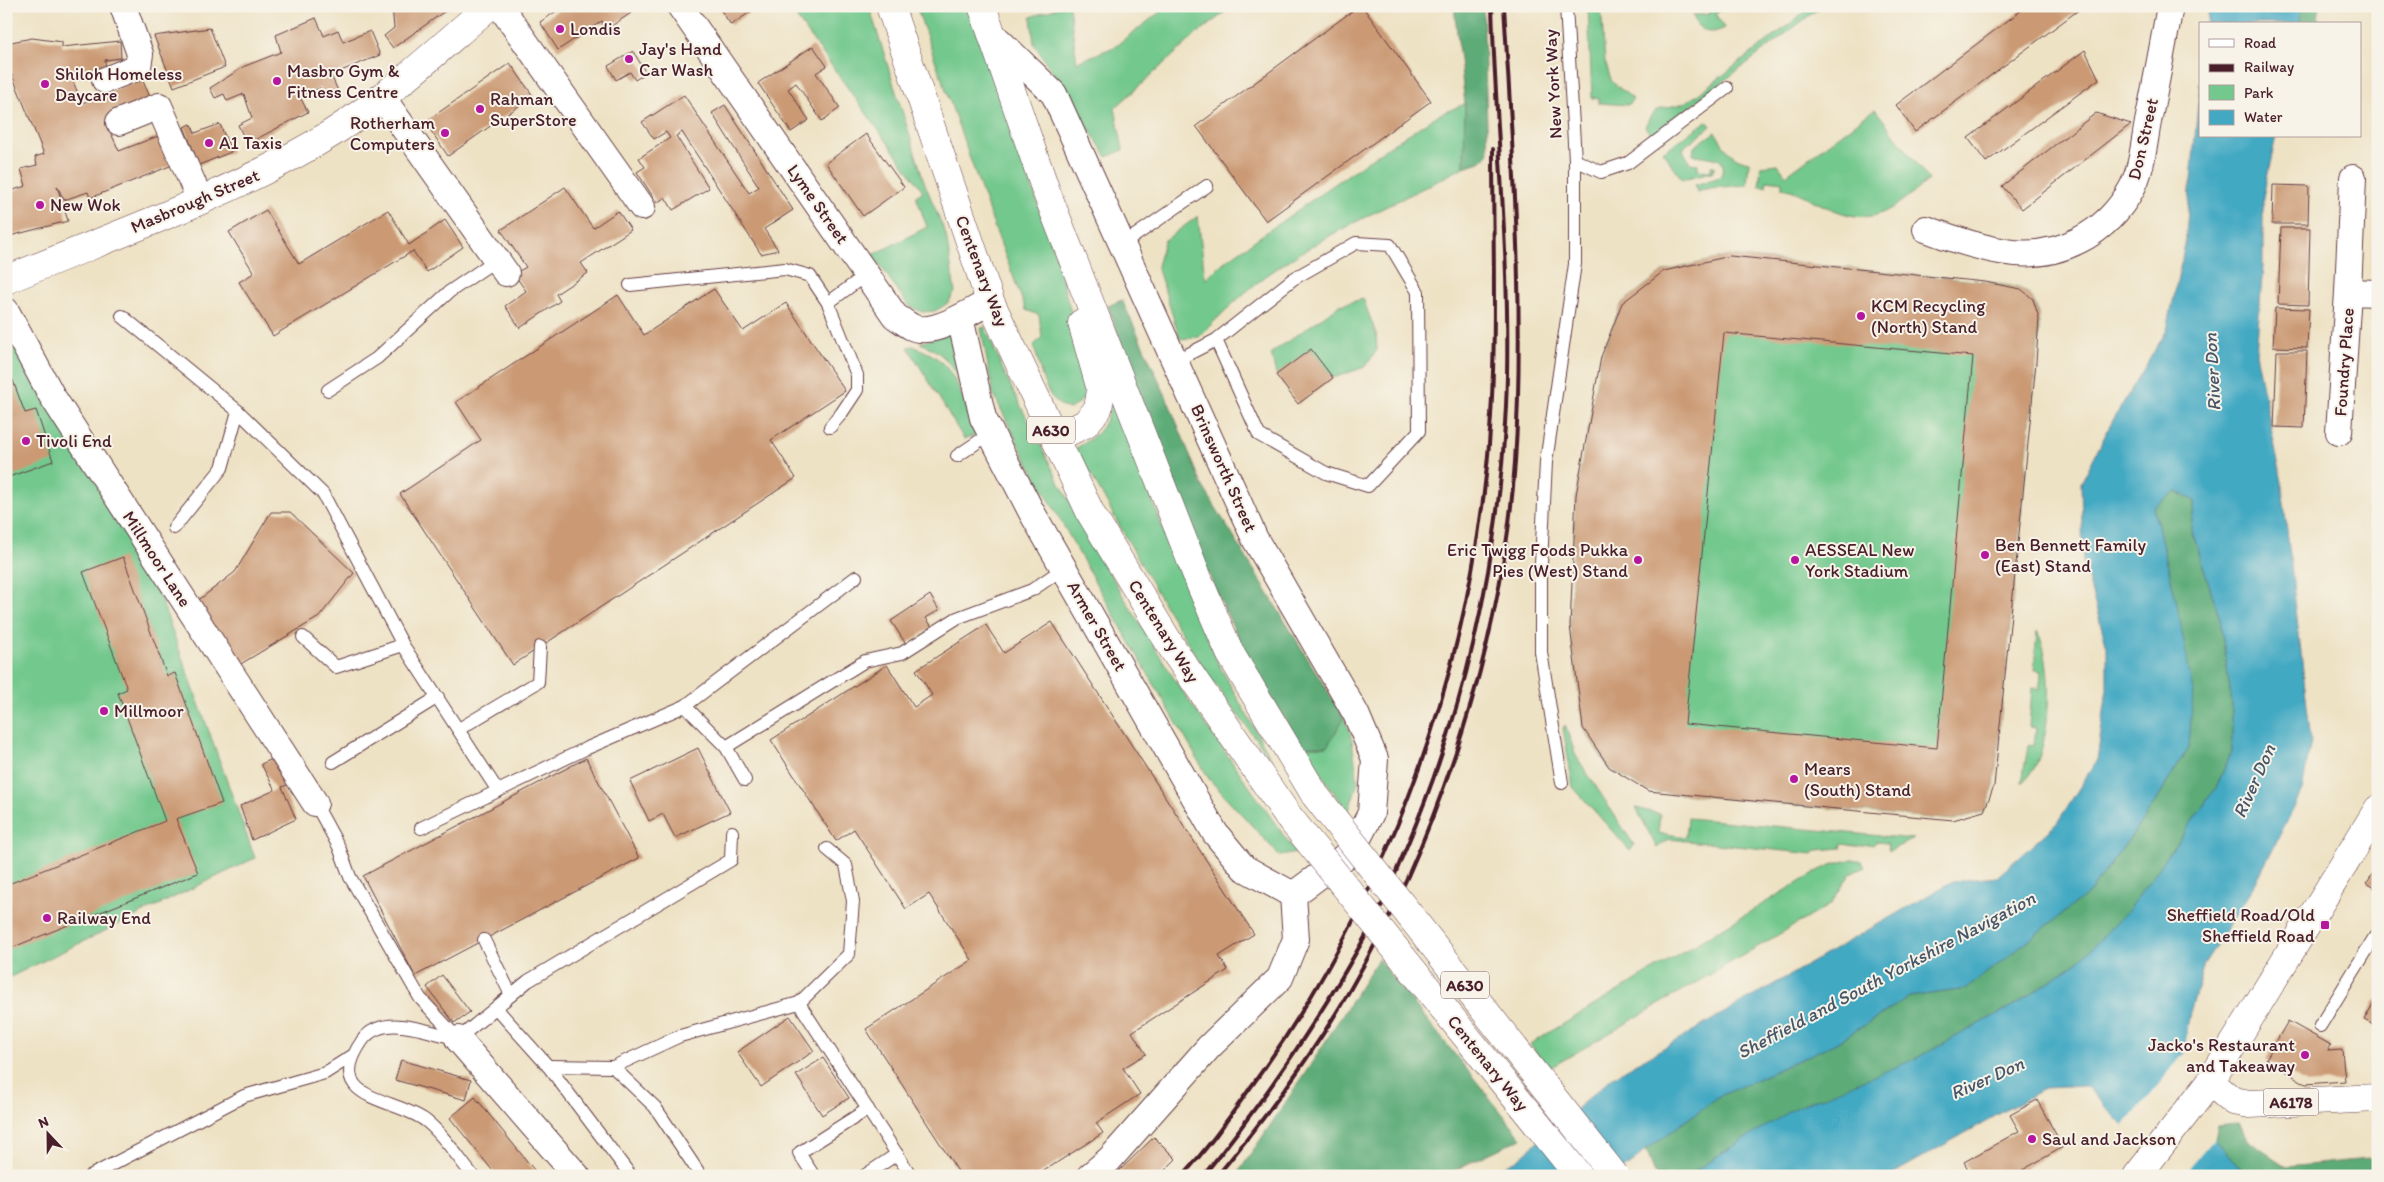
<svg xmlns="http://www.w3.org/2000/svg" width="2384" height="1182" viewBox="0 0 2384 1182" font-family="Itim,sans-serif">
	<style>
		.green { fill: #72c88d; stroke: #5e745c }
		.forest { fill: #5dac78; stroke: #546652 }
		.water { fill: #43a9c3; stroke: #466477 }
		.pier { fill: #eee2c5 }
		.building { fill: #cb9a75; fill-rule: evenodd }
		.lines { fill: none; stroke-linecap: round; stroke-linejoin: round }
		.service-casing { stroke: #633c42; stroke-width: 14 }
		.minor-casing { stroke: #633c42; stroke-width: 28 }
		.tertiary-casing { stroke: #633c42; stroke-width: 29 }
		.primary-casing { stroke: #633c42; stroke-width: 29 }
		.service { stroke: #fff; stroke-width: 12 }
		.minor { stroke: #fff; stroke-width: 26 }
		.tertiary { stroke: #fff; stroke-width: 28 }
		.primary { stroke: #fff; stroke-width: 28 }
		.rail { stroke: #4a1f2b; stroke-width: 4 }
		.primary-bridge-casing { stroke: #633c42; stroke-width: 29; stroke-linecap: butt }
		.primary-bridge { stroke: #fff; stroke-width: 28 }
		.poi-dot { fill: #b5179e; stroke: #f7f3e8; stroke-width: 2 }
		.labels { text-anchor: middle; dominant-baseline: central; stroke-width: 4; stroke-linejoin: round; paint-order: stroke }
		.shield { fill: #f7f3e8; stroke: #7e5f64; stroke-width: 1 }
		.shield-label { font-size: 16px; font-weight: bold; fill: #4a1f2b }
		.poi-label { font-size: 18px; fill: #4a1f2b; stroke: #f7f3e8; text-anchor: start }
		.street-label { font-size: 18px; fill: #4a1f2b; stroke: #f7f3e8 }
		.water-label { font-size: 19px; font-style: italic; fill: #475668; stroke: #f7f3e8 }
	</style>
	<rect width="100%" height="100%" fill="#f7f3e8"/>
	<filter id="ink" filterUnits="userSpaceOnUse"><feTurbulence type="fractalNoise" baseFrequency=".02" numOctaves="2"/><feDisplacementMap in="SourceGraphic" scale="10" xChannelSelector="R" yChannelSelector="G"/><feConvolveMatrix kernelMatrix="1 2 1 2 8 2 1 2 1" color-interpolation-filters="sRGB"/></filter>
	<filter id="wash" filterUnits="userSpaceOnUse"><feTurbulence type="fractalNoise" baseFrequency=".0096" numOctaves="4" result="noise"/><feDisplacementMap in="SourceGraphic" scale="20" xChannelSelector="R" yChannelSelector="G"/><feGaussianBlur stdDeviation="1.12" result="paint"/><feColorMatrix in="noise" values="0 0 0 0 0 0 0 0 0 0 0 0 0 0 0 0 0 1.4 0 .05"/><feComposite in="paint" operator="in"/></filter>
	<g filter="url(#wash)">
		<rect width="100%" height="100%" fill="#eee2c5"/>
		<!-- green -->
		<g class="green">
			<path d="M788,6H869L925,184L946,235L955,292L948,303L935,311L922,312L908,305L873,255L927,227L916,196L923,191Z"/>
			<path d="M916,6H969L1052,244L1082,352L1088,385L1085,398L1070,409C1044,404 1040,367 1034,345L1042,337L1039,315L1026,310L994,226Z"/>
			<path d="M1063,6H1069L1077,62L1114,47L1168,6H1233L1198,33L1115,108L1123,150L1107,157L1034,44L1031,17Z"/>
			<path d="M1588,6H1601L1605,62L1612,82L1633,99L1628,105L1598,103V98H1592Z"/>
			<path d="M1710,6H1726L1715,14L1725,28C1709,36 1698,32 1693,15L1710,14Z"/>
			<path d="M1813,6H1822L1652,136L1645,127C1655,103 1661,110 1681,104C1686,102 1691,99 1696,96Z"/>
			<path d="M1465,104L1464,167C1401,201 1335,228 1276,269C1248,288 1222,313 1199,337L1180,339L1157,266L1164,241L1198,216L1205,279L1224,262L1376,155L1438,115Z"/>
			<path d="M1875,109L1929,180C1886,213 1875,230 1820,204C1808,198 1795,190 1782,188V182L1767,180L1766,186H1759L1761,166L1778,164L1786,175Z"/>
			<path d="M1707,121L1711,126L1685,146L1683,150L1690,163L1698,164V170L1711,171V166H1715L1712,172L1682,179L1663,152Z"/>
			<path d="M1715,132C1726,148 1729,158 1749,162L1747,185L1710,188L1697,192L1695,185L1720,177C1733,153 1704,159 1693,154L1694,147Z"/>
			<path d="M1730,256L1985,282C1996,284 2009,285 2019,288C2047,299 2038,340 2036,362L1994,786L1984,811L1953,820L1648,791L1608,767L1583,728L1570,626L1576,495L1601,357L1622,303L1664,271Z"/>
			<path d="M1363,299L1376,333L1377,350L1365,367L1333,378L1311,349L1276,375L1271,353L1340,305Z"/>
			<path d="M6,320L148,564L255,858L6,979Z"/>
			<path d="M985,327L1006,377L1059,482L1120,591L1178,685L1296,853L1280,856L1209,779L1103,596L1019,446L993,393L981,328Z"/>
			<path d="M955,332L962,384C950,363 943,352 920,343Z"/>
			<path d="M913,346C922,350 933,354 940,361C960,379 967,410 975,435L964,439L908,347Z"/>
			<path d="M1113,398L1172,552L1218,663L1273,762L1208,675L1163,603L1076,448C1101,434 1106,425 1113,398Z"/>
			<path d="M2037,631C2055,661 2053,762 2022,783L2028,745L2034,746L2036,728L2029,727L2032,688L2040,689L2041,671L2034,670Z"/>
			<path d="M1344,718L1351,734L1358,782L1348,813L1302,746H1327Z"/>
			<path d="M1565,725L1576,756L1634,845L1630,851L1573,787L1563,728Z"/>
			<path d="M1636,808L1660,814L1658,833L1686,837L1688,818L1913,839L1889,851L1887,843L1876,842L1873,845C1867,843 1865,845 1859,846C1853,847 1847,843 1841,845L1842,848L1817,850L1813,854L1668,839L1657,848Z"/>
			<path d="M1849,860H1860L1865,867L1850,874L1831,904L1548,1069L1530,1044L1816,872L1831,865Z"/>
		</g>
		<!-- forest -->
		<g class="forest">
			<path d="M1454,6H1483L1488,155L1480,162L1464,167L1465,104Z"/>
			<path d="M2300,6H2320L2317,24H2300Z"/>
			<path d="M1122,300L1166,396L1202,485L1344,718L1327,746H1302C1211,613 1162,457 1108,306Z"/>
			<path d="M2176,491L2195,501L2191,528L2220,619L2232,703V751L2216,788L2130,908L2079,961L2016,1004L1913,1060L1714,1158L1689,1176H1656L1646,1150L1718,1097L1836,1043L1909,997L1966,989L2090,892L2146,816L2189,748L2176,599L2153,507Z"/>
			<path d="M1378,959L1522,1138L1442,1176H1236L1302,1078Z"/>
			<path d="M2239,1123L2247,1140L2287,1167L2378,1158V1176H2248L2214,1139L2217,1125Z"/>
		</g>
		<!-- water -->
		<g class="water">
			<path d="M2209,6H2300V24H2207Z"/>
			<path d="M2200,83V136H2276L2263,197V265L2256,353L2281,477L2311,741L2302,791L2255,884L2204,964L2189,1017L2180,1076L2214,1139L2248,1176H2165L2124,1126L2086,1086L2045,1088L1889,1176H1689L1714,1158L1797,1107L1913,1060L2016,1004L2079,961L2130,908L2216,788L2232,751V703L2220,619L2191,527L2195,501L2176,491L2153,507L2176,599L2193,691L2189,748L2146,816L2090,892L1966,989L1909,997L1836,1043L1718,1097L1646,1150L1616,1176H1484L1517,1160L1613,1077L1953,881L1997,877L2057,823L2097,760L2107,691V647L2083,561L2081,483L2113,420L2167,330L2185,244Z"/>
		</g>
		<!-- pier -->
		<path class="pier" d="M2187,1050L2183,1076L2211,1128L2214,1139L2183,1176H2162L2129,1135L2124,1126Z"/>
		<g id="blocks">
			<!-- building -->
			<g class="building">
				<path d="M392,6H452L393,48L384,36L394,28Z"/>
				<path d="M564,6H631L634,11L607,29L602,21L558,50L540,22Z"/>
				<path d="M718,6H759L731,25Z"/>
				<path d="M1359,6H1362L1431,101L1266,221L1196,126Z"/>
				<path d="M2027,6H2084L1915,132L1896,105Z"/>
				<path d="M316,18L324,36L338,30L343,42L370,31L380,55L331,75L338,91L324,97L320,88L300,97L308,112L247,144L238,125L252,118L244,94L227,101L224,94L215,98L210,88L245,66L281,52L276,35Z"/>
				<path d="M210,28L225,67L174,87L154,36Z"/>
				<path d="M32,38L62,42V47L120,41L121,58L105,60L106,74L72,79L82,103L142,79L151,99L117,129L110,131L119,151L161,135L175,164L90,198L88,192L64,200L57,186L68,221L6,237V199L12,198L10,191L26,186L21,169L37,165L35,157L44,154L12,75L8,89H6V43Z"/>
				<path d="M813,46L827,66L816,73L840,108L822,121L796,83L788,89L809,120L791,132L758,83Z"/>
				<path d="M2085,50L2099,79L1986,162L1968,138Z"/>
				<path d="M633,51L646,73L635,80L630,72L616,80L608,66Z"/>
				<path d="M510,63L533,96L448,156L425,122Z"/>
				<path d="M684,95L749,193L759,187L712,113L725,105L793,210L764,229L778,250L761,254L682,132L676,136L709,188L673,210L665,197L657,203L637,172L645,167L639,158L670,138L666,132L654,139L642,122Z"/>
				<path d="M2096,113L2131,124L2022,209L2002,186Z"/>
				<path d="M191,124L195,133L220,124L231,152L199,165L184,127Z"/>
				<path d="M866,134L904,187L863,216L826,163Z"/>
				<path d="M2273,185L2309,186L2308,224H2272Z"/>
				<path d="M565,187L593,228L618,211L631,230L581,263L588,273L556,294L560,301L520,328L505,306L526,291L514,274L526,267L501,230Z"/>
				<path d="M266,210L299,264L388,210L409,245L445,220L463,247L427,272L413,251L273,336L239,282L254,273L229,232Z"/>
				<path d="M2281,228H2310L2308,305L2278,304Z"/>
				<path d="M1730,256L1985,282L2021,289L2033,299L2039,318L2036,362L1994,786L1984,811L1953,820L1648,791L1609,767L1583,728L1570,626L1576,495L1601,357L1622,303L1664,271ZM1724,333L1973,356L1937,748L1685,724Z"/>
				<path d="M714,289L743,331L786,303L845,391L771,440L796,478L513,665L400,494L481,440L456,402L618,295L644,335Z"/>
				<path d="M2275,308L2309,309L2307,348L2273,347Z"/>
				<path d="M1311,349L1333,378L1298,404L1276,375Z"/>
				<path d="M2277,351H2307L2304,428L2274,427Z"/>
				<path d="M6,362L25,413L36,410L53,461L6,478Z"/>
				<path d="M271,512H290L354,573L319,617L239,665L196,602L235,572Z"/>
				<path d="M123,557L167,676L175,673L222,803L176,819L198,873L6,950V885L165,821L118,693L127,689L83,572Z"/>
				<path d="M930,595L939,610L926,618L932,627L906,644L891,621Z"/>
				<path d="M1052,622L1254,934L1219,956L1228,970L1132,1032L1146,1054L1123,1068L1140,1094L1096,1123L1103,1133L1036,1176H961L866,1029L972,960L929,894L906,909L854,829L836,841L771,740L887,665L914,707L932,695L916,670L986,625L1004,653Z"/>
				<path d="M698,748L730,812L675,838L663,814L649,821L630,781Z"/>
				<path d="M277,757L292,783L282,787L296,819L252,840L240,806L275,790L261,764Z"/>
				<path d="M586,758L639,858L415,976L363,876Z"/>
				<path d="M2378,865V890L2367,883Z"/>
				<path d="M442,975L470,1012L454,1023L427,987Z"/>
				<path d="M2376,999H2378V1027L2364,1020Z"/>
				<path d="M790,1016L814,1051L761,1087L737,1052Z"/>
				<path d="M2288,1021L2331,1045L2328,1051L2342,1050L2345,1081L2306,1084L2266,1059Z"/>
				<path d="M823,1058L849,1098L822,1115L796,1075Z"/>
				<path d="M401,1060L471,1080L466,1100L395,1080Z"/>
				<path d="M475,1097L539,1176H497L450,1118Z"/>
				<path d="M2037,1100L2063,1147L2012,1176H1972L1964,1162L2019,1131L2010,1115Z"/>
				<path d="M1154,1137L1176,1159L1159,1176H1114Z"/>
			</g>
		</g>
	</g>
	<g filter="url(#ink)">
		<use href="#blocks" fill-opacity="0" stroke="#633c42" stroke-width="1"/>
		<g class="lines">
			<!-- service casing -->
			<g class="service-casing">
				<g id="service">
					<path d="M1575,160L1601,172L1628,163L1727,88"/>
					<path d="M1123,244L1207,186"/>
					<path d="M630,285L785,269L810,276L828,303L857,375V390L841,414L830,427"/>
					<path d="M828,303L867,274"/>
					<path d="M122,316L238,411L222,468L174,528"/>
					<path d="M1175,361L1216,340L1293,279L1356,243L1390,245L1418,292L1419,431L1368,486L1326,473L1259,435L1216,340"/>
					<path d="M328,390L377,358L449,292L496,260"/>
					<path d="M238,411L323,494L403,645L498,791"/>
					<path d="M957,456L991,433"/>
					<path d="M303,637L336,667L403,645"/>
					<path d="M685,706L726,747L745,780"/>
					<path d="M459,729L538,682L540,647"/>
					<path d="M726,747L865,661L902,653L957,618L1032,590L1064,568"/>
					<path d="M333,762L438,697"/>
					<path d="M1562,783L1541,652V564L1546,462L1575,264V160L1566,6"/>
					<path d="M315,803L339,847L350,877L420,998L458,1039"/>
					<path d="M421,828L585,749L685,706L856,577"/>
					<path d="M484,940L511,995"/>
					<path d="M799,1003L911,1176"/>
					<path d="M496,1008L548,1066L631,1176"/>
					<path d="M2320,1026L2376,935L2378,936"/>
					<path d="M458,1039L528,981L731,860L732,832"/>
					<path d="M458,1039C431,1033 383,1011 362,1041C321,1101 395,1097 426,1121C443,1134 459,1159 473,1176"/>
					<path d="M548,1066L613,1067L680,1036L799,1003L849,954L853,901L846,865L827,849"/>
					<path d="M613,1067L655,1107L701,1176"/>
					<path d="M90,1176L244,1096L325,1073L352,1056"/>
					<path d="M814,1176L799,1153L868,1109"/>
					<path d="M864,1176L897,1154"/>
				</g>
			</g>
			<!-- minor casing -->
			<g class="minor-casing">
				<g id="minor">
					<path d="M500,6L642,207"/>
					<path d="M680,6L895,316C900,319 906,324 912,327C933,337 972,311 990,301"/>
					<path d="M991,33L1054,94L1255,539L1356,714L1375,759L1371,813L1351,852L1293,895"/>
					<path d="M105,80L138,67L140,54L123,6"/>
					<path d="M382,97L506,273"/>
					<path d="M119,122L159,106L200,200"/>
					<path d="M2353,178L2348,292L2378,293"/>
					<path d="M1926,229C1953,239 1979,248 2006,252C2058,260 2107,234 2132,188C2142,169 2144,143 2148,122C2156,83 2163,45 2170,6"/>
					<path d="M6,311L52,396L315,803"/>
					<path d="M960,318L983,418L1031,511L1215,833L1244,868L1293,895"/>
					<path d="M2339,432L2348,292"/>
					<path d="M458,1039L577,1176"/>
					<path d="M1090,1176L1110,1159L1209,1047L1280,978L1296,939L1293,895"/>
				</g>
			</g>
			<!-- tertiary casing -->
			<g class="tertiary-casing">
				<g id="tertiary">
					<path d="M6,280C109,237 217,200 314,144C378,107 433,54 489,6"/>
					<path d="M2210,1082L2378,809"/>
				</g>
			</g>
			<!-- primary casing -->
			<g class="primary-casing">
				<g id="primary">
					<path d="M890,6L990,301L1091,514L1176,654L1289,817"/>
					<path d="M982,6L1046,191L1201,586L1230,653L1315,795"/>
					<path d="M1055,438L1085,424L1098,409L1101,390L1082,323"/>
					<path d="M2137,1176L2210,1082L2233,1101L2250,1104L2378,1098"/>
				</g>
			</g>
			<!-- service -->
			<use href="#service" class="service"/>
			<!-- minor -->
			<use href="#minor" class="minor"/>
			<!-- tertiary -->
			<use href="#tertiary" class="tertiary"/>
			<!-- primary -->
			<use href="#primary" class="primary"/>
			<!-- rail -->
			<g class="rail">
				<path d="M1182,1176C1209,1147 1231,1115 1253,1084C1383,905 1462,695 1486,475C1498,368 1493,256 1493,149"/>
				<path d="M1203,1176C1269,1095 1326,1009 1376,917C1387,895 1396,871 1406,848C1466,708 1499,558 1506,406C1512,272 1496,139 1492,6"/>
				<path d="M1217,1176C1266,1117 1313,1055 1351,988C1440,833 1503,640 1515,462C1525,310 1513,158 1504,6"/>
			</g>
			<!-- primary-bridge casing -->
			<g class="primary-bridge-casing">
				<g id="primary-bridge">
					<path d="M1315,795L1615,1176"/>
					<path d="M1289,817L1579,1176"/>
				</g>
			</g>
			<!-- primary-bridge -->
			<use href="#primary-bridge" class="primary-bridge"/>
		</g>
	</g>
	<!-- markers -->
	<g class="poi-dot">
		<circle cx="560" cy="29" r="5"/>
		<circle cx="629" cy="59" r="5"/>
		<circle cx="277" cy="81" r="5"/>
		<circle cx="45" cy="84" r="5"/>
		<circle cx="480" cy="109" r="5"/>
		<circle cx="445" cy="133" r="5"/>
		<circle cx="209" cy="143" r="5"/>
		<circle cx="40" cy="205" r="5"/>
		<circle cx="1861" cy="316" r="5"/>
		<circle cx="26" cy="441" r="5"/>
		<circle cx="1985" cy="555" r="5"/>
		<circle cx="1638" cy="560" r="5"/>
		<circle cx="1795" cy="560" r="5"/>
		<circle cx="104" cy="711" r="5"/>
		<circle cx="1794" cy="779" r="5"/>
		<circle cx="47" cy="918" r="5"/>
		<rect x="2320" y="920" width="10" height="10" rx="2.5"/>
		<circle cx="2305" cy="1055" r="5"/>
		<circle cx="2032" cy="1139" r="5"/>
	</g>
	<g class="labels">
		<!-- shield labels -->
		<g class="shield">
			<rect x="1027" y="416.5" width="48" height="27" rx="4"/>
			<rect x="1441" y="971.5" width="48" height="27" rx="4"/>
			<rect x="2263.5" y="1088.5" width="55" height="27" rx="4"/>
		</g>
		<g class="shield-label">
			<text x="1051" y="430">A630</text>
			<text x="1465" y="985">A630</text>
			<text x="2291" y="1102">A6178</text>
		</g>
		<!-- poi labels -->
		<g class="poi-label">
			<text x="570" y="29">Londis</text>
			<text x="639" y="49">Jay's Hand<tspan x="639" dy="21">Car Wash</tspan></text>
			<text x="287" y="71">Masbro Gym &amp;<tspan x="287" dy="21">Fitness Centre</tspan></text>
			<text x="55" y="74">Shiloh Homeless<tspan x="55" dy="21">Daycare</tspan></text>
			<text x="490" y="99">Rahman<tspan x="490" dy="21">SuperStore</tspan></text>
			<text x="435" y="123" text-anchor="end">Rotherham<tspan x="435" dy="21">Computers</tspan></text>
			<text x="219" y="143">A1 Taxis</text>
			<text x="50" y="205">New Wok</text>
			<text x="1871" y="306">KCM Recycling<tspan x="1871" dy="21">(North) Stand</tspan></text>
			<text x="36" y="441">Tivoli End</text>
			<text x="1995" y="545">Ben Bennett Family<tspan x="1995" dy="21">(East) Stand</tspan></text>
			<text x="1628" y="550" text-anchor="end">Eric Twigg Foods Pukka<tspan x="1628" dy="21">Pies (West) Stand</tspan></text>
			<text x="1805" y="550">AESSEAL New<tspan x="1805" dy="21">York Stadium</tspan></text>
			<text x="114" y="711">Millmoor</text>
			<text x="1804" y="769">Mears<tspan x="1804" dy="21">(South) Stand</tspan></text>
			<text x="2315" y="915" text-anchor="end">Sheffield Road/Old<tspan x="2315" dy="21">Sheffield Road</tspan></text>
			<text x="57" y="918">Railway End</text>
			<text x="2295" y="1045" text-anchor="end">Jacko's Restaurant<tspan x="2295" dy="21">and Takeaway</tspan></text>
			<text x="2042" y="1139">Saul and Jackson</text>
		</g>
		<!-- street labels -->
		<g class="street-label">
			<text transform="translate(1553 84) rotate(-93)">New York Way</text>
			<text transform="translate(2143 139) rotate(-77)">Don Street</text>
			<text transform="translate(195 201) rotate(-23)">Masbrough Street</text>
			<text transform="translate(818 204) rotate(55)">Lyme Street</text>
			<text transform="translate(982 271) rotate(69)">Centenary Way</text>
			<text transform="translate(2344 362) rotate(-86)">Foundry Place</text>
			<text transform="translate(1224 468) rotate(66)">Brinsworth Street</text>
			<text transform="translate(157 559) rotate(57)">Millmoor Lane</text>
			<text transform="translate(1097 626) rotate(60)">Armer Street</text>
			<text transform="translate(1164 631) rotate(58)">Centenary Way</text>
			<text transform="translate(1488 1063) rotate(51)">Centenary Way</text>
		</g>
		<!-- water labels -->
		<g class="water-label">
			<text transform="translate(2212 372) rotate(-93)">River Don</text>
			<text transform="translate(2254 781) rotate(-66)">River Don</text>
			<text transform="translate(1886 975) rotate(-28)">Sheffield and South Yorkshire Navigation</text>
			<text transform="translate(1987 1078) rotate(-24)">River Don</text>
		</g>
	</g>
	<!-- margin -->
	<rect width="2384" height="1182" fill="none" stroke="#f7f3e8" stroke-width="25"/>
	<!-- legend -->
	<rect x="2199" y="22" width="162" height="115" fill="#f7f3e8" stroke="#b29e9c"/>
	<rect x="2209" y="39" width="25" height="8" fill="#ffffff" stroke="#b29e9c"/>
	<text x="2244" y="48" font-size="15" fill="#4a1f2b">Road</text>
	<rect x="2209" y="64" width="25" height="8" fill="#4a1f2b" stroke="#b29e9c"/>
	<text x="2244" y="72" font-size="15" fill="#4a1f2b">Railway</text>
	<rect x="2209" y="85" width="25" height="15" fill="#72c88d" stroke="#b29e9c"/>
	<text x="2244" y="98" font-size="15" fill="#4a1f2b">Park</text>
	<rect x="2209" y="110" width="25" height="15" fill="#43a9c3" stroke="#b29e9c"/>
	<text x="2244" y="122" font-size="15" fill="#4a1f2b">Water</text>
	<!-- north arrow -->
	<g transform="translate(48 1134) rotate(338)" stroke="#f7f3e8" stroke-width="4" paint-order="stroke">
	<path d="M0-4L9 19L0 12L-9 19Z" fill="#4a1f2b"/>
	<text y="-8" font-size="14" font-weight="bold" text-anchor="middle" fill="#4a1f2b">N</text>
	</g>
</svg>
